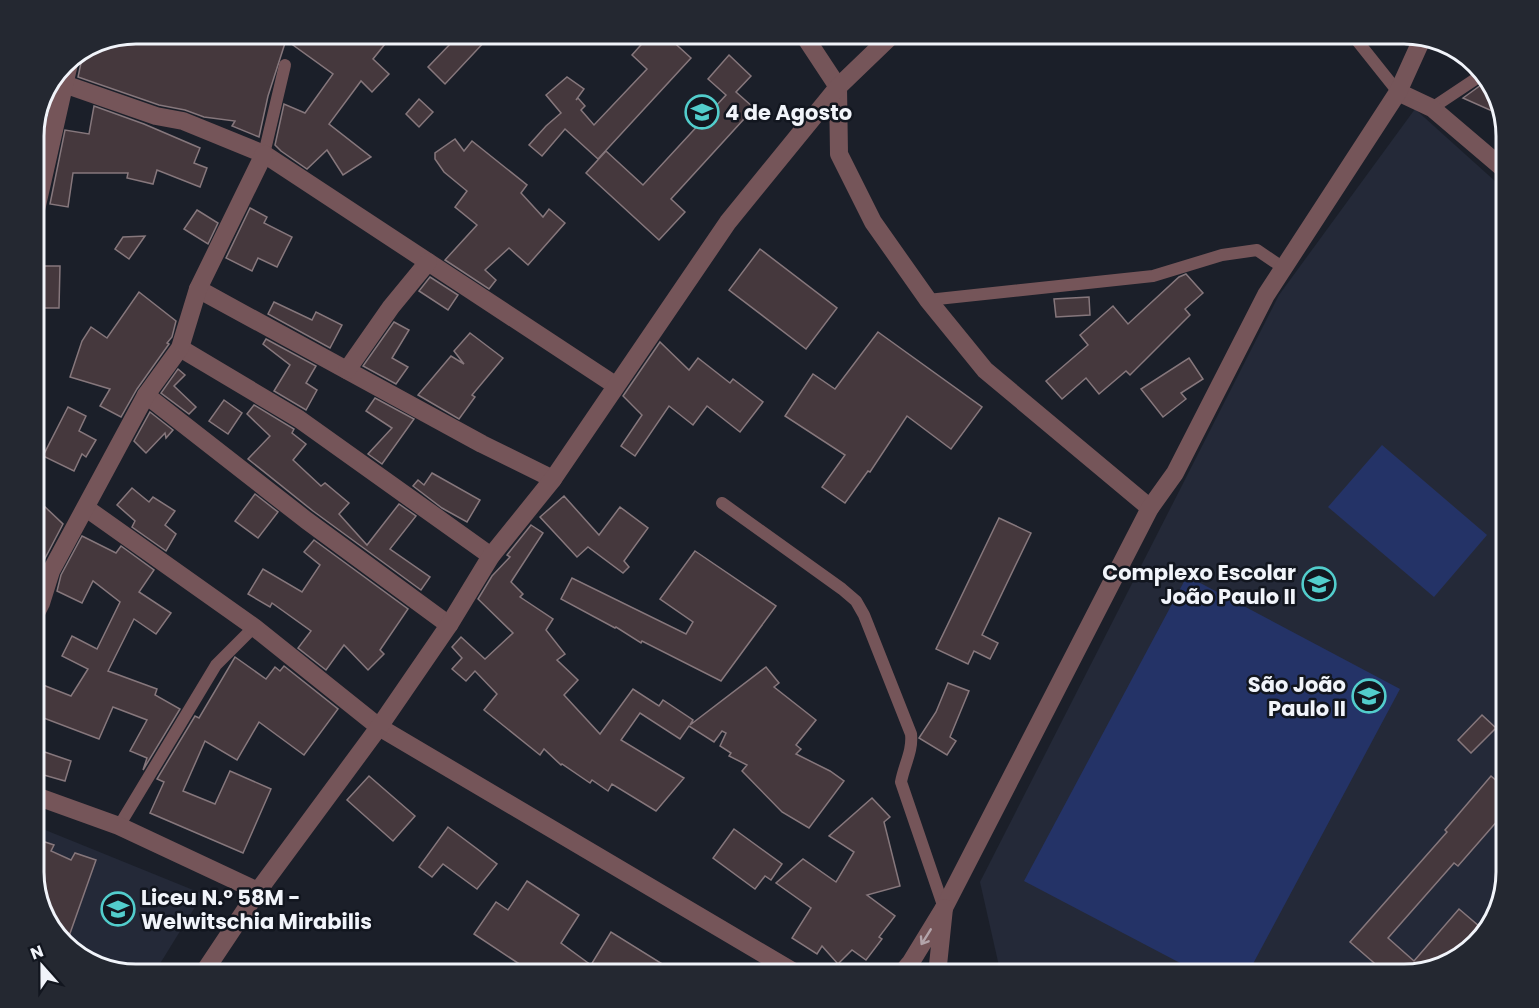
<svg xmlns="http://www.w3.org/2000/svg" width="1539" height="1008" viewBox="0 0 1539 1008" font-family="Poppins,sans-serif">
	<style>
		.built { fill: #242938 }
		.green { fill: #243367 }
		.building { fill: #45383d; stroke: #86777c; stroke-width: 1.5 }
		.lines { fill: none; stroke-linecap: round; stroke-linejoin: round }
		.lane { stroke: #755559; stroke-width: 12 }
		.street { stroke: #755559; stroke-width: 18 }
		.oneway { stroke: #b3a4aa }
		.labels { text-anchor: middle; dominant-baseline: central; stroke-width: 5; stroke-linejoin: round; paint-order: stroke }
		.poi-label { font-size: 21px; font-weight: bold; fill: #f1f4fa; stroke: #12161f; text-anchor: start }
		.rim { fill: none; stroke: #f1f4fa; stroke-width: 3 }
	</style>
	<rect width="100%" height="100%" fill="#1b1f29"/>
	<!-- built -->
	<g class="built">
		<path d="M1415,109L1506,191V873L1489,929L1454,961L1404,975H1001L980,882L1279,295Z"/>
		<path d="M33,825L203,894L153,975H136L79,958L47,924L33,879Z"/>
	</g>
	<!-- green -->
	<g class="green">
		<path d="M1382,445L1487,535L1434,597L1328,507Z"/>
		<path d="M1187,576L1400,689L1247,975H1203L1024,881Z"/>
	</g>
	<!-- building -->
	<g class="building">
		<path d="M648,37H668L691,58L598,159L565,129L542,156L529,145L546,126L561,113L546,95L567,77L584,89L576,100L578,98L585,106L581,110L594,125L647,69L632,55Z"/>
		<path d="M488,38L445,84L428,67L455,39Z"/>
		<path d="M389,39L373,59L389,74L372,92L361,81L329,124L371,157L343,175L327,150L307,169L281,151L275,145L284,104L305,113L333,74L286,40Z"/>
		<path d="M286,40L268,96L259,137L232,126L235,121L204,117L185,110L159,105L78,77L84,49L97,41Z"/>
		<path d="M729,55L751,76L736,92L754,108L671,199L685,212L659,240L586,173L606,151L643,185L726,95L708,79Z"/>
		<path d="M1488,80L1492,85L1501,115L1463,98Z"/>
		<path d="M419,99L433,112L419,127L406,114Z"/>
		<path d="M94,106L144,124L200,148L194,163L207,168L200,187L157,170L153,184L127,178L128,173H73L68,207L50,204L65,130L89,134Z"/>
		<path d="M455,139L464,151L472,141L527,185L521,193L543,217L549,209L565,223L528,265L509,248L485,270L496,280L489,289L445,260L477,225L455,207L467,191L444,172L435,159V153Z"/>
		<path d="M250,208L267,217L264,223L292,237L277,267L258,258L252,271L226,258Z"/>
		<path d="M197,210L218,223L208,244L184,229Z"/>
		<path d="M145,236L129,259L115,249L123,237Z"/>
		<path d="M760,249L837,308L806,349L729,290Z"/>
		<path d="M34,266H60L59,308H33Z"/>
		<path d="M1186,274L1203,293L1185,309L1190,315L1130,375L1126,371L1099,394L1086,378L1062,399L1046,381L1088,345L1080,335L1113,306L1128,324L1179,277Z"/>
		<path d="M430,277L458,295L448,310L419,291Z"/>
		<path d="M139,292L176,321L172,337L167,343L169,344L137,389L121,417L100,406L110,389L70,377L82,341L91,327L107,338Z"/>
		<path d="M1089,297L1090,315L1056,317L1054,299Z"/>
		<path d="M274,302L312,320L316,312L342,325L330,348L268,314Z"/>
		<path d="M394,322L409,330L392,358L408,367L396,384L363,366Z"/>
		<path d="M878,332L982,407L951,449L907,416L870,472L868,471L845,503L822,487L845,455L785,416L813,374L835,389Z"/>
		<path d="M470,333L503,358L472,395L475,397L459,419L418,395L451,356L464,364L454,351Z"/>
		<path d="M266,339L316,366L306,383L317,390L306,410L274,391L290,365L263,344Z"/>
		<path d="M660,342L689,370L698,358L730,383L733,379L763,402L740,432L707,406L693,425L669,406L635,456L621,446L642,415L623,396Z"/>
		<path d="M1189,358L1203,379L1181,393L1186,399L1163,417L1141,389Z"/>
		<path d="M178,369L185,375L174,386L196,407L189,414L161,393Z"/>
		<path d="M375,398L414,419L382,464L368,454L392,428L366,411Z"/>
		<path d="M224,400L242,413L228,434L209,421Z"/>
		<path d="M254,405L294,429L292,433L306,444L293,460L321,486L325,483L349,503L339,514L367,545L399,504L416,516L390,549L430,577L421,590L313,511L248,459L270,436L247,414Z"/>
		<path d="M68,407L86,416L79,431L96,440L86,457L82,454L74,471L43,456Z"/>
		<path d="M150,412L173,430L166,438L165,433L146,453L134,441Z"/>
		<path d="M432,473L480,500L467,522L442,508L413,486L418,480L424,485Z"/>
		<path d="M132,488L149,502L153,497L175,511L165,525L176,534L166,551L132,527L135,521L117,505Z"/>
		<path d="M255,494L278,512L258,538L235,521Z"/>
		<path d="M564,496L599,535L620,507L648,528L624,561L629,567L623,573L588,547L577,557L540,517Z"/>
		<path d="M43,505L63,524L41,566L36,581L33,579V515Z"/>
		<path d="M999,518L1031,533L982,635L998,643L990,659L974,651L968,664L936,649Z"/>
		<path d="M531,525L543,533L511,582L523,594L520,597L553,619L546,630L565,654L557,660L578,680L564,695L600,734L633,689L659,706L663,700L693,720L690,725L766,667L779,683L774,687L816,720L796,745L801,749L796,754L830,771L844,781L809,828L782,812L742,771L747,765L729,756L731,753L720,746L726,733L722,731L714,742L689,726L680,739L640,713L621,740L684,778L656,811L612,784L608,791L592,780L590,783L562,764L561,765L544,749L540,755L484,710L497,694L475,671L466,681L452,669L462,658L452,647L461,637L485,659L513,633L478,599L492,576L510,557L507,555Z"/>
		<path d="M82,536L116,553L121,546L154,570L139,592L171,613L156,634L134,619L108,671L157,689L155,695L180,709L143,770L147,758L130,751L147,720L113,707L99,739L33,714V695L38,683L71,696L88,669L62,656L72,636L97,649L120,602L93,581L82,603L57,591L61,575Z"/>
		<path d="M314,540L408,609L380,650L384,654L368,670L344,645L326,670L298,648L311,631L272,603L270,607L248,594L263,569L302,592L320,565L304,552Z"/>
		<path d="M695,551L776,606L721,681L642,641L641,643L616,627L615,628L561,599L572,578L686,634L693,622L660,599Z"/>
		<path d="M235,657L266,679L275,667L280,671L284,666L338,709L304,755L259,722L237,760L205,741L183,791L215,804L230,771L271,789L243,853L150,813L164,782L157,779L195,716L199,718Z"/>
		<path d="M948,683L969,691L950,737L956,741L947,755L919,738L936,712Z"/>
		<path d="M1482,715L1496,728L1471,753L1458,740Z"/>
		<path d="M33,748L71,761L65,781L33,772Z"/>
		<path d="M369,776L415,816L393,841L347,800Z"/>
		<path d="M1491,776L1506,789V811L1458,866L1454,863L1388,938L1414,961L1459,909L1486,932L1454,961L1404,975H1388L1350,942L1447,832L1445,830Z"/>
		<path d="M872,798L890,817L884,822L900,886L867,895L895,916L879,937L882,939L866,960L852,950L838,964L822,946L817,954L792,938L811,908L776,883L803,859L836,882L854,852L829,836Z"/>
		<path d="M448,827L497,864L477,889L443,864L432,877L419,867Z"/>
		<path d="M734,829L782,864L771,880L765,876L755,889L713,858Z"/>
		<path d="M33,838L54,845L51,851L71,860L75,853L96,860L68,939L57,935L47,924L33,879Z"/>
		<path d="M527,881L579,915L561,943L591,965L611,932L680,975H536L474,934L496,902L508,910Z"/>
	</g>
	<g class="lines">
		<!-- lane -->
		<g class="lane">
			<path d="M1351,33L1398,92"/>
			<path d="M1432,108L1483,74"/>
			<path d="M264,154L285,65"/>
			<path d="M928,300L1153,276L1222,255L1257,250L1285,269"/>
			<path d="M722,503L842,589L856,601L864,615L911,734C913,751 904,765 901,782L944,908"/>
			<path d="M119,826L216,665L254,627"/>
		</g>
		<!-- street -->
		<g class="street">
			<path d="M805,37L838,87L839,154L873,222L928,300L985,370L1150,508"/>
			<path d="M64,84L156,116L183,121L264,154L615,385"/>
			<path d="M1398,92L1432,108L1506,171"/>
			<path d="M35,125L54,129"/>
			<path d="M33,223L70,59"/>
			<path d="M198,289L482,444L553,479"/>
			<path d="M180,348L299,419L491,556"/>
			<path d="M347,370L391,307L428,262"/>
			<path d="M146,395L306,520L449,625"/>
			<path d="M86,508L254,627L379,727L799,975"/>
			<path d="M33,619L41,603L51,571L146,395L180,348L198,289L264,154"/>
			<path d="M33,795L119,826L258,891"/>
			<path d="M944,908L1150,508L1175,473L1266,295L1398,92L1422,39"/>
			<path d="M202,975L258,891L379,727L449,625L491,556L553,479L728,222L838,87L891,36"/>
			<path d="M900,975L911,962L944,908L938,965V975"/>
		</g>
	</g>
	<!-- one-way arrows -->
	<defs><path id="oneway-shaft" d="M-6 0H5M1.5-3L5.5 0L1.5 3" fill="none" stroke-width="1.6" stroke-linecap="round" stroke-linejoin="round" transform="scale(1.5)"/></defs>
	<use class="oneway" href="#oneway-shaft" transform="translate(926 937) rotate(122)"/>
	<!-- icons -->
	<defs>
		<g id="school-ring" transform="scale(1.725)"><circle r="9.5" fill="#12161f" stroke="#52cdcc" stroke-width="1.5"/><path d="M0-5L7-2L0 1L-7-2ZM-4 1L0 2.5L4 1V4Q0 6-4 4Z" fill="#52cdcc"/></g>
	</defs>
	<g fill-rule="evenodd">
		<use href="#school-ring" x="702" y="112"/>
		<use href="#school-ring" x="1319" y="584"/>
		<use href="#school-ring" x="1369" y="696"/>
		<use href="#school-ring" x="118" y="909"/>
	</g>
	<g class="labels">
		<!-- poi labels -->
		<g class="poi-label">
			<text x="725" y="112">4 de Agosto</text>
			<text x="1296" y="572" text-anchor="end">Complexo Escolar<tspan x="1296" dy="24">João Paulo II</tspan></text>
			<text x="1346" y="684" text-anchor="end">São João<tspan x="1346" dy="24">Paulo II</tspan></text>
			<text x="141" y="897">Liceu N.º 58M -<tspan x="141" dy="24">Welwitschia Mirabilis</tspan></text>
		</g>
	</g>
	<!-- crop -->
	<path d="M0 0H1539V1008H0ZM136 44H1404A92 92 0 0 1 1496 136V872A92 92 0 0 1 1404 964H136A92 92 0 0 1 44 872V136A92 92 0 0 1 136 44Z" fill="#242831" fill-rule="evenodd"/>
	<path class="rim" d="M136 44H1404A92 92 0 0 1 1496 136V872A92 92 0 0 1 1404 964H136A92 92 0 0 1 44 872V136A92 92 0 0 1 136 44Z"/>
	<!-- north arrow -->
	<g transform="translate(42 966) rotate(339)" stroke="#12161f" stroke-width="4.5" paint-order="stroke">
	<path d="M0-4.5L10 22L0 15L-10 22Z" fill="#f1f4fa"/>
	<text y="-9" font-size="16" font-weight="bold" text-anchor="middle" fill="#f1f4fa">N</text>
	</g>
</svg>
